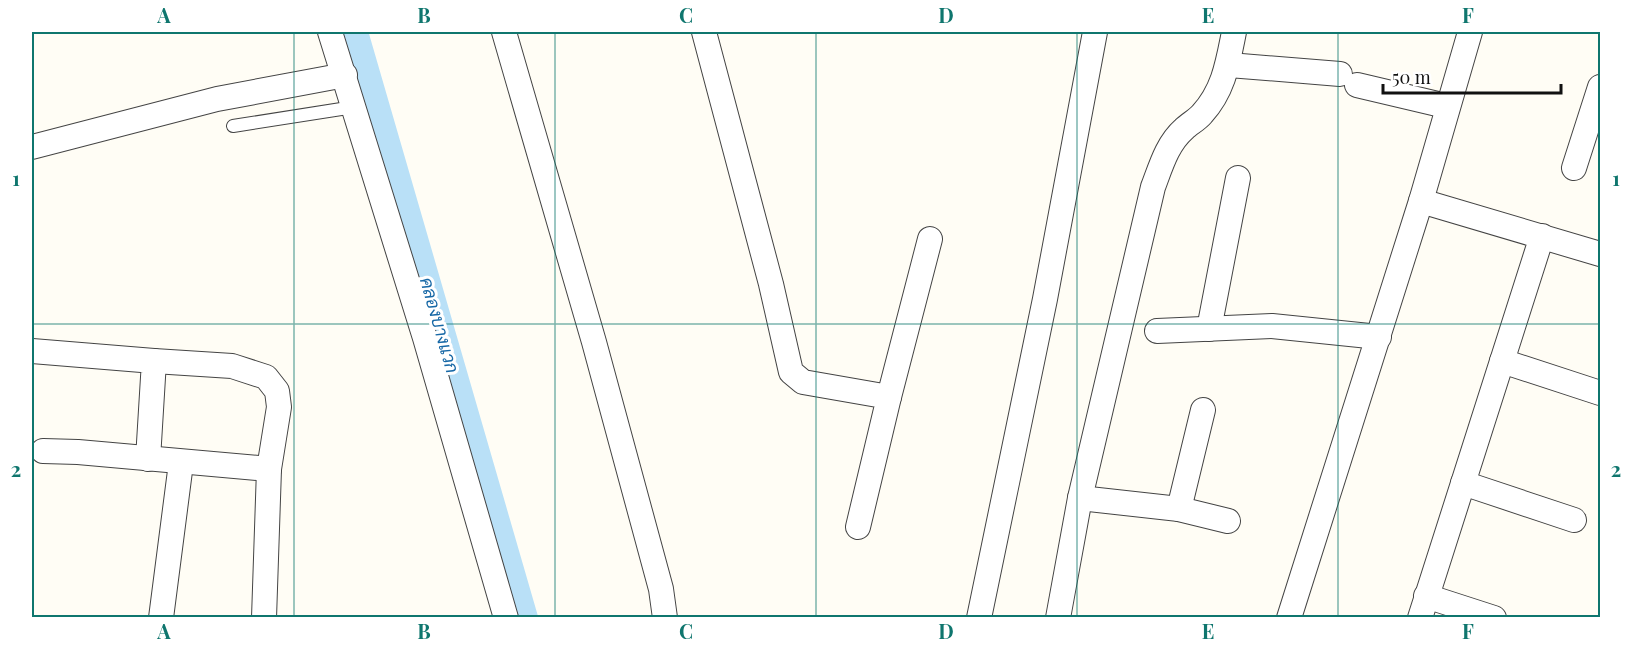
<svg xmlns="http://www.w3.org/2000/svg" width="1632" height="649" viewBox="0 0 1632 649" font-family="'Playfair Display',Sarabun,serif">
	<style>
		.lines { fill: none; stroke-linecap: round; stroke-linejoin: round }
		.canal { stroke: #b9e0f7; stroke-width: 26 }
		.lane-casing { stroke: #444; stroke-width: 14 }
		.street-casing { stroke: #444; stroke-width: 26 }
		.lane { stroke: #fff; stroke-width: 12 }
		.street { stroke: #fff; stroke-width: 24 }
		.grid { fill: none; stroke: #0f766e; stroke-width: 1.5; stroke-opacity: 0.55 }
		.labels { text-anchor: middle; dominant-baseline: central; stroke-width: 6; stroke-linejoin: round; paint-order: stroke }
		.water-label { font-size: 18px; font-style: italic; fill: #1768a6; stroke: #fff }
		.neatline { fill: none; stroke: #0f766e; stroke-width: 2 }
		.grid-label { font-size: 20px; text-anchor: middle; font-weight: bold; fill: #0f766e }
	</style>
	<rect width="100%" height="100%" fill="#fffdf5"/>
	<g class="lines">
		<!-- canal -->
		<path class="canal" d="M355,32L525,618"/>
		<!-- lane casing -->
		<g class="lane-casing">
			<path id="lane" d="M233,126L354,107"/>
		</g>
		<!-- street casing -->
		<g class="street-casing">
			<g id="street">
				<path d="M330,32L425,338L506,618"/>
				<path d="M504,32L594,342L661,589L665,618"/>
				<path d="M704,32L771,284L791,372L803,382L889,397L858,527"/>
				<path d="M1470,32L1421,201L1600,254"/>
				<path d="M1229,65L1340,74"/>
				<path d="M1357,85L1446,106"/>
				<path d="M32,147L217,99L345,75"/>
				<path d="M1574,168L1600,87"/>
				<path d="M1209,329L1238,178"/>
				<path d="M1157,331L1272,326L1379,337"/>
				<path d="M32,351L154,361L148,459"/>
				<path d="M154,361L232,366L266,377L277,391L279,407L269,469L264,618"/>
				<path d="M1502,361L1600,393"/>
				<path d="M889,397L930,239"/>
				<path d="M43,451L78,452L269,469"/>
				<path d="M1463,483L1574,520"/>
				<path d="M1080,498L1179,509L1228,521"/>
				<path d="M1179,509L1203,410"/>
				<path d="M1426,596L1494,618"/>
				<path d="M161,618L181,463"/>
				<path d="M979,618L1045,299L1095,32"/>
				<path d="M1058,618L1080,498L1153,187C1161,166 1167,144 1184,129C1189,124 1197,120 1202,114C1224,90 1228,62 1234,32"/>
				<path d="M1289,618L1421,201"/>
				<path d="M1420,618L1542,236"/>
			</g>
		</g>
		<!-- lane -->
		<use href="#lane" class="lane"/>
		<!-- street -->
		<use href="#street" class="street"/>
	</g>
	<!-- grid -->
	<path class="grid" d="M294,32V618M555,32V618M816,32V618M1077,32V618M1338,32V618M32,324H1600"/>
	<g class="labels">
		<!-- water labels -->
		<g class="water-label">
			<text transform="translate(440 325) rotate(74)">คลองบางแวก</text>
		</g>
	</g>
	<!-- border -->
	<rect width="1632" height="649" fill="none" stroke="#ffffff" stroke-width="66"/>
	<!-- scale -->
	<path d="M1383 84v9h178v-9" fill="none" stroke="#111111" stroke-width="3"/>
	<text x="1392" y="84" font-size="18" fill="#111111" stroke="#ffffff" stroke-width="4.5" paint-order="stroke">50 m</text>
	<rect x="33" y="33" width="1566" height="583" class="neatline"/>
	<g class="grid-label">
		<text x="164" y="23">A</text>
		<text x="424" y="23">B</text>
		<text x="686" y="23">C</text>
		<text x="946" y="23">D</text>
		<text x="1208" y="23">E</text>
		<text x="1468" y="23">F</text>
		<text x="16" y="186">1</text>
		<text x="1616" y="186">1</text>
		<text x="16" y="477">2</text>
		<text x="1616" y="477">2</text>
		<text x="164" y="639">A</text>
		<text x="424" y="639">B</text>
		<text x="686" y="639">C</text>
		<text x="946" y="639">D</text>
		<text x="1208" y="639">E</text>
		<text x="1468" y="639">F</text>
	</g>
</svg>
